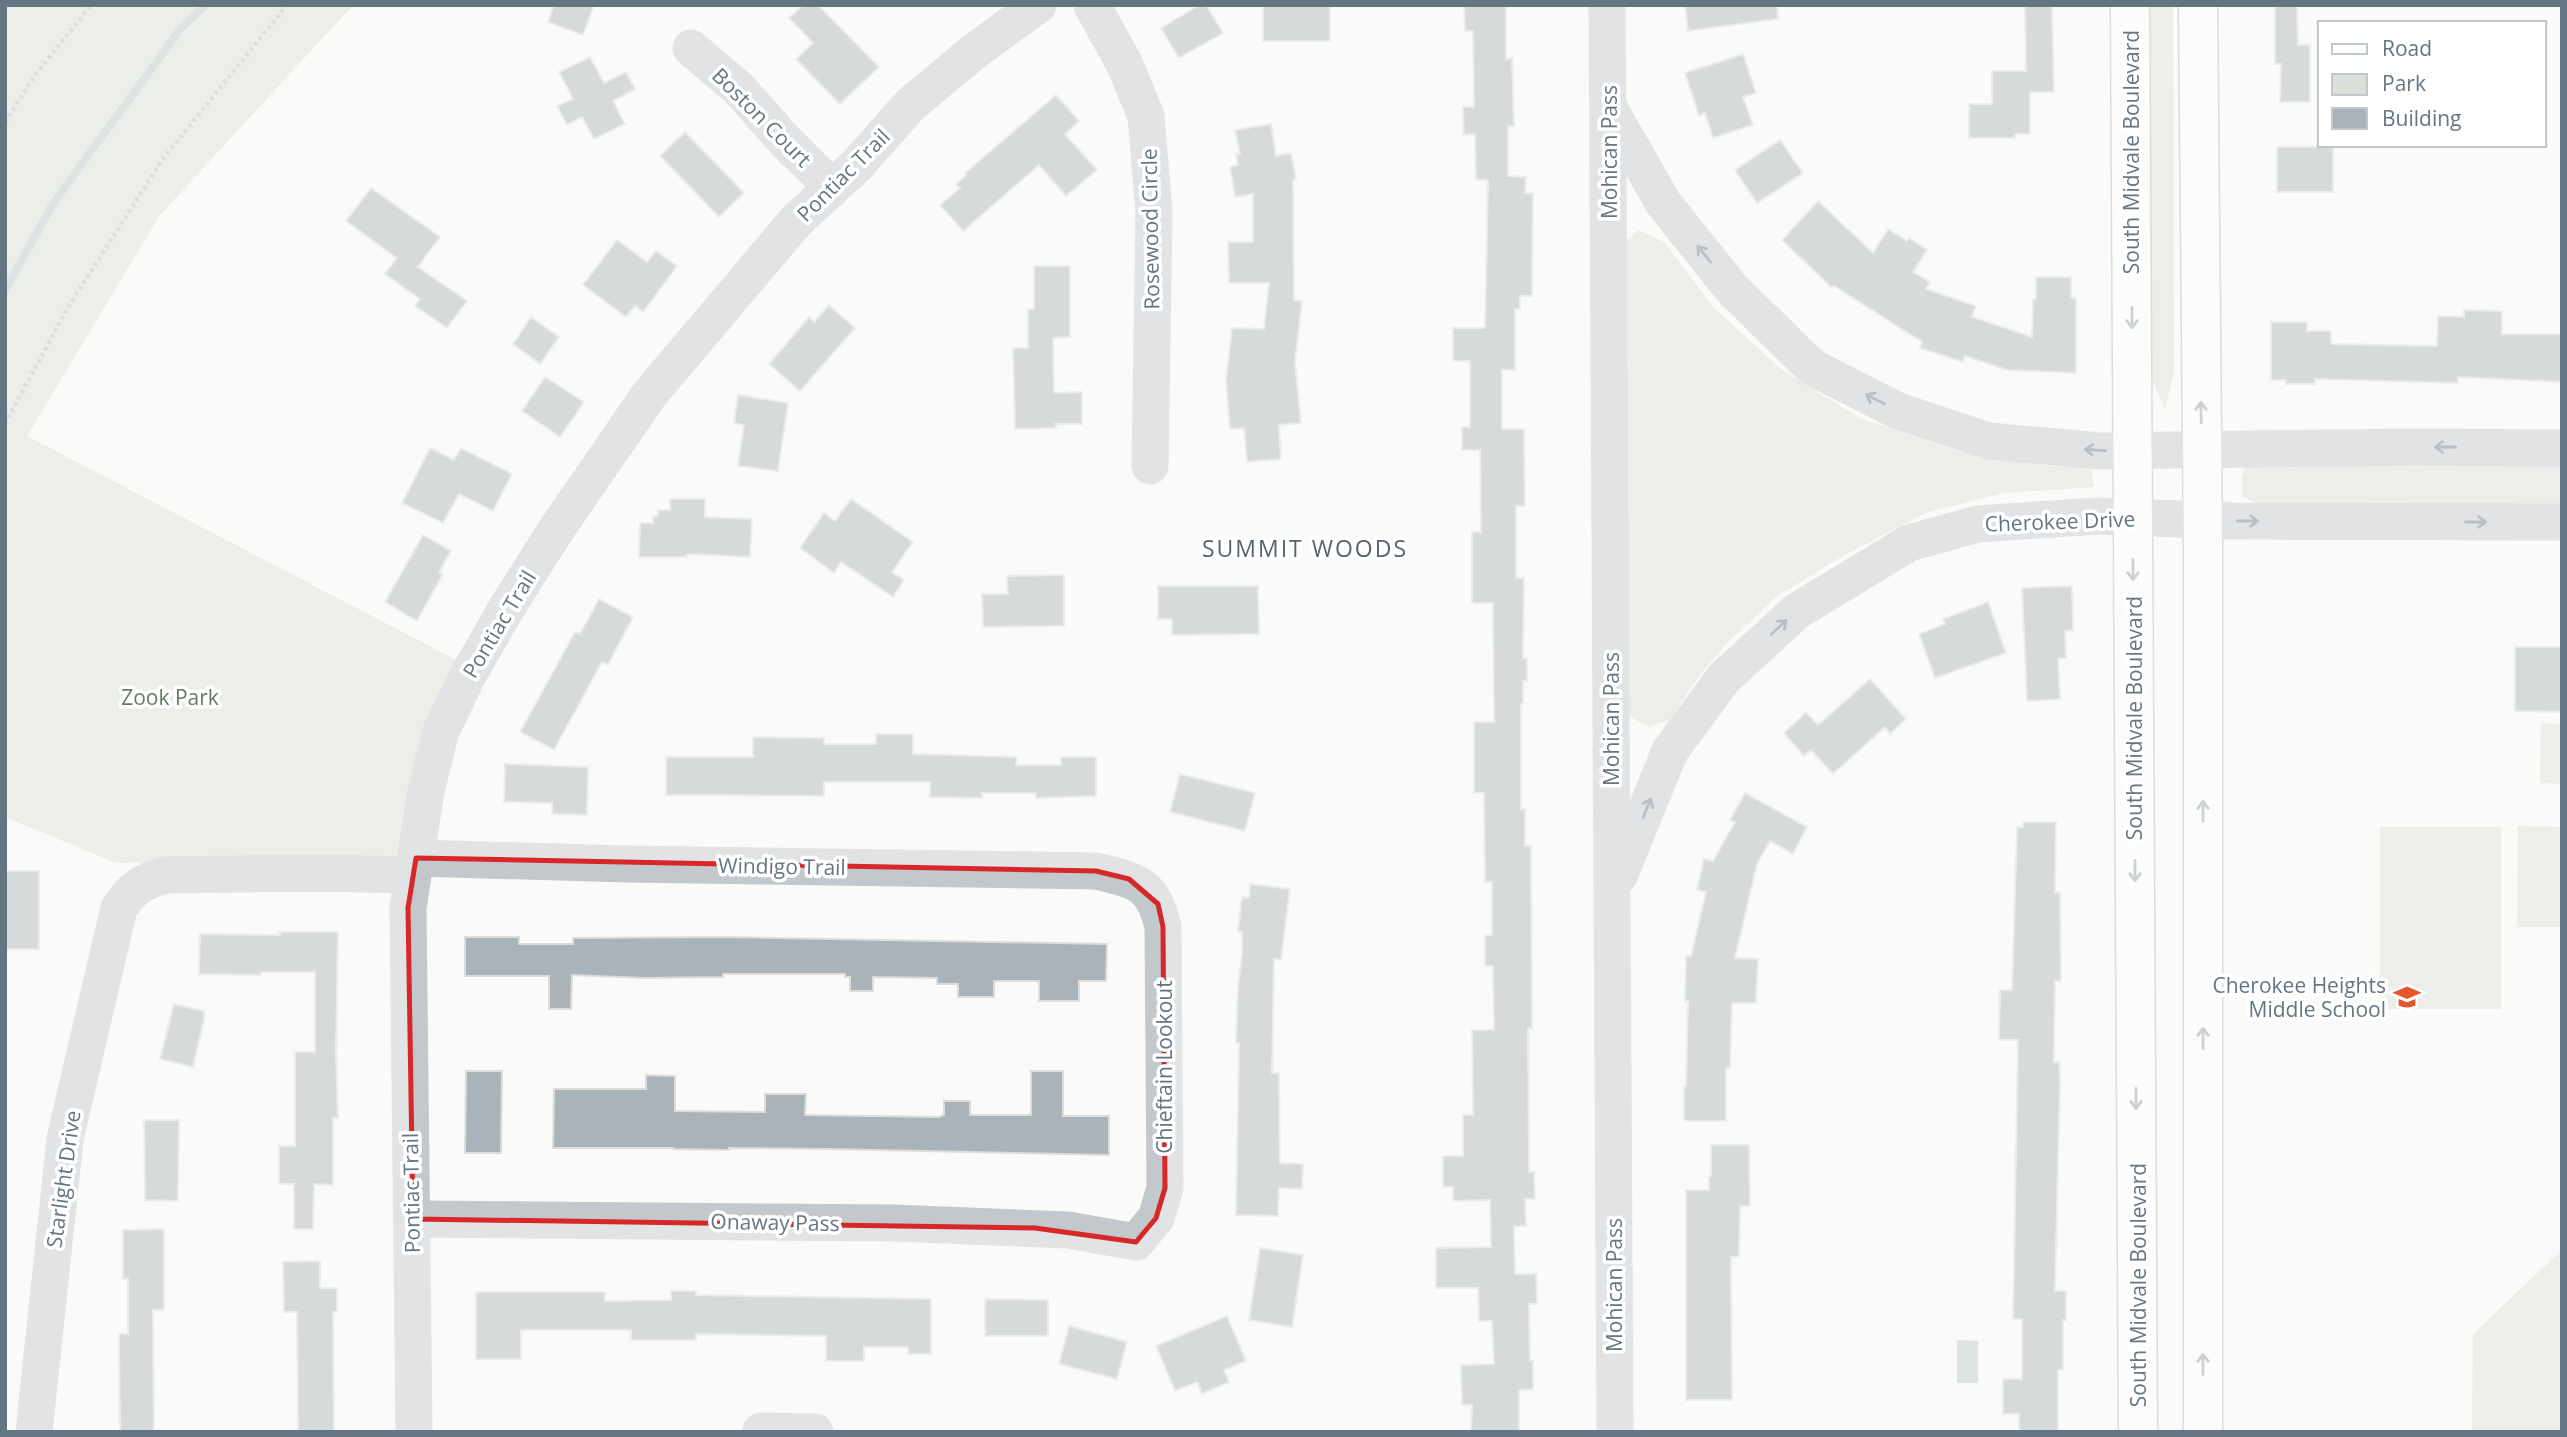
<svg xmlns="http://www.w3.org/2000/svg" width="2567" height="1437" viewBox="0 0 2567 1437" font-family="'Open Sans',sans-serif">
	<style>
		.green { fill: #dadfd7 }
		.water { fill: #bbc7cb }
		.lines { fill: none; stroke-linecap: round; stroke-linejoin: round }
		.stream { stroke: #bbc7cb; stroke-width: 8 }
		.building { fill: #aab3b9; stroke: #dcdcda; stroke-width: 2 }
		.major-casing { stroke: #b5babe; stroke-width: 41 }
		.path { stroke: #bbbfc2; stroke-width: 4.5; stroke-dasharray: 3.5 3.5; stroke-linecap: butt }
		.minor { stroke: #c3c8cc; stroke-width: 37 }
		.major { stroke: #fff; stroke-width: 38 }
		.oneway { stroke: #6a7a87 }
		.oneway2 { stroke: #939fa8 }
		.marked { fill: none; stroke: #d62828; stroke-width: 5; stroke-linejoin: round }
		.labels { text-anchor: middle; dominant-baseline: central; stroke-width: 7; stroke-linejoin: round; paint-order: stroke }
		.street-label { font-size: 21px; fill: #657683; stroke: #fff }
		.park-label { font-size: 21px; fill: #687a64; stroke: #fff }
		.poi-label { font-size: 21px; fill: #657683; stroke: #fff; text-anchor: end }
		.neighbourhood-label { font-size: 23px; letter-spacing: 2px; fill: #57646e; stroke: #fff }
	</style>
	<rect width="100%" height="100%" fill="#fafaf8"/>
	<!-- green -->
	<g class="green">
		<path d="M5,5H353L160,215L27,436L458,661L400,857L116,863L5,817Z"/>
		<path d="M2146,5H2173L2174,372L2165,409L2149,372Z"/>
		<path d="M1639,230L1664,242L1713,307L1782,370L1860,418L1958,451L2047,466L2091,467L2094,487L2004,493L1928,512L1848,553L1777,596L1725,645L1693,684L1670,720L1648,727L1626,714L1625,683L1627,240Z"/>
		<path d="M2562,459V506L2256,503L2243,497L2242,478L2247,461Z"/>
		<path d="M2541,723L2562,724V784L2540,783Z"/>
		<path d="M2518,826L2562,827V927H2517Z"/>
		<rect x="2380" y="827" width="121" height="182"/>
		<path d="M2562,1250V1432H2472L2473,1334Z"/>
	</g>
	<!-- water -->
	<path class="water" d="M1957,1340L1978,1341V1383H1957Z"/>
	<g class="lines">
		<!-- stream -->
		<path class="stream" d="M5,290L54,202L182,27L205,5"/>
	</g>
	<!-- building -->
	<g class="building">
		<path d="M554,5H594L583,35L548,22Z"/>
		<path d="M803,5H818L879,67L840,104L796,59L813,43L789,18Z"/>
		<path d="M1200,5H1206L1223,33L1179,58L1161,28Z"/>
		<rect x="1263" y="5" width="67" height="36"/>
		<path d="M1464,5H1506V59L1512,58L1514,126H1508V176L1526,177L1525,193H1533L1532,296H1520V309H1515V370H1502V429H1524L1525,506H1516V578H1524L1523,658H1527V681H1523V704H1521V809H1525V846H1531L1532,1028H1528L1529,1172H1534L1535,1199H1525L1526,1226H1514L1515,1274H1536L1537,1304H1529L1530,1361H1533V1389L1519,1390V1432H1471L1472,1405H1462L1461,1365L1494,1364L1492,1321H1479L1478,1288H1436V1248L1491,1247L1490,1200L1453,1201V1187H1443V1156H1463V1115H1473L1472,1030H1494L1493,966H1485V935H1492V882H1485L1484,793H1474V722H1494L1493,603H1472V532H1481L1480,450H1462V427H1470V361H1453V328H1485L1488,180H1476L1475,134L1464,135L1463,107H1474L1473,31H1465Z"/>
		<path d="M1685,5H1777L1778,19L1688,31Z"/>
		<path d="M2025,5H2052L2054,92H2030V134H2015V138H1969V104H1992V71H2026Z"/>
		<path d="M2275,5H2297L2298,45H2310V102H2280L2281,64H2275Z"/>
		<path d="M1743,54L1756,93L1743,97L1753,125L1713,138L1705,113L1699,116L1685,73Z"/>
		<path d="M590,57L604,83L626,72L635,89L613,101L625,124L594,139L582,117L567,125L557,106L573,99L559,72Z"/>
		<path d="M1056,95L1079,121L1065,134L1097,170L1066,196L1039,165L963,231L940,205L960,188L956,184L966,176L965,173Z"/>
		<path d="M1271,124L1276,156L1291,153L1296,179L1293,180L1294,300L1302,301L1295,362L1301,423L1279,425L1281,459L1247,462L1244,428L1230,429L1226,380L1232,328L1264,329L1269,283H1229L1228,242H1253V194L1235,197L1230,167L1238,165L1236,154H1240L1235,130Z"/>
		<path d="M685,132L744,193L719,217L660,156Z"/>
		<path d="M1780,140L1803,173L1757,203L1735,170Z"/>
		<rect x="2277" y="147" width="56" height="45"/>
		<path d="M371,188L440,237L418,267L467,301L447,328L415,306L420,299L385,274L397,258L346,221Z"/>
		<path d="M1818,201L1873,253L1888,229L1907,241L1909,238L1927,250L1913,272L1930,282L1926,289L1976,306L1972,317L2032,337L2033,299H2036V277H2071V298H2076V373L2007,370L1965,356L1963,362L1920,348L1922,342L1834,286L1832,288L1782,240Z"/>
		<path d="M617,240L647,262L656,251L677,266L643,312L635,306L626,317L583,285Z"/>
		<path d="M1034,266H1070V337L1053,338L1054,393L1082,392V424H1055L1056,428L1015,429L1013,348H1028V309H1034Z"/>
		<path d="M829,305L855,328L800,391L769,364L809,317L814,322Z"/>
		<path d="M2464,310L2502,311V334H2562V382L2458,377V383L2315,379V384H2286V380H2271V322H2307V331H2331V344L2437,346L2438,316L2464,317Z"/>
		<path d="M531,317L559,337L540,364L513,344Z"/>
		<path d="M545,377L584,402L560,437L522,411Z"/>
		<path d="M738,395L788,403L778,471L738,466L744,425L734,423Z"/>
		<path d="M430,448L454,460L461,448L512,474L493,511L459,494L443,523L402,503Z"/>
		<path d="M670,499H705V517L752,519L750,557L687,554V557H639L640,523H653V516H658V510H670Z"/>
		<path d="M851,499L913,542L892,572L904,580L893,597L841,562L834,573L800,548L824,513L835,521Z"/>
		<path d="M423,535L451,551L439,572L443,574L417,621L385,602Z"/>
		<path d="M1064,575V626L983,627L982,594H1008L1007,576Z"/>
		<path d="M1158,586H1258L1259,634L1172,635V619H1158Z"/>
		<path d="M2072,586L2073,630L2065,631L2066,658H2058L2060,699L2027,701L2022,588Z"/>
		<path d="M599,599L633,617L608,665L602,662L554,750L520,732L575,632L580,634Z"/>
		<path d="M1988,602L2006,653L1935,678L1919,634L1945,624L1943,619Z"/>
		<path d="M2515,647H2562V712L2515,711Z"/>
		<path d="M1870,679L1906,719L1890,734L1885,727L1833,774L1811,750L1804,756L1784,733L1806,712L1818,725Z"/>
		<path d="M876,734H913V754L1017,757L1016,765H1061V757H1096V796L1036,798V793H982V798L930,797V782H824V796L666,795V757H753V737L824,738V744H876Z"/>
		<path d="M505,764L588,767L587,815L552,814V803L504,802Z"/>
		<path d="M1180,774L1255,793L1245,831L1170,812Z"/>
		<path d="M1745,793L1807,827L1793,854L1770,841L1757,864L1735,958L1758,959L1756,1003H1732L1730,1068H1726V1121H1686L1684,1119V1086H1686L1688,1001H1685L1686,956H1691L1706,892L1697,890L1704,859L1713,861L1735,822L1730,820Z"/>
		<path d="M2023,822H2056L2055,892H2060L2061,981H2055L2054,1062H2059L2060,1080L2055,1291H2066V1320H2063V1370H2058V1432H2019V1414H2003V1379H2022V1319H2013L2018,1040H1999L2000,990H2012L2017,827H2023Z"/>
		<rect x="5" y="871" width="34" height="78"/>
		<path d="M1250,884L1290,889L1281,960L1274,959L1272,1073H1279L1280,1163L1303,1164L1302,1189L1279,1188L1278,1216L1236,1215L1239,1043H1236L1238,985L1242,955V932L1238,931L1242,897L1249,898Z"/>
		<path d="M280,932H338L336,1052L338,1118H333V1185L314,1184L313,1229H294V1184H279V1146H295V1052H315V972H261V975L199,974L200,934L280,935Z"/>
		<path d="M465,937H519V944H573V938L723,937L1107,944L1106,981H1079V1001H1039V981H994V997H958V984H937V978L873,977V991H850V977H845V974H723V977L645,978L572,975L571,1009H549V976H465Z"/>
		<path d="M174,1004L204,1011V1020L193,1067L160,1059Z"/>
		<path d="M466,1071H502L501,1153H465Z"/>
		<path d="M1031,1071H1063V1116H1109V1155L829,1149L729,1148V1150L673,1149V1148H553L554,1089H646V1075L675,1076V1111L765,1112V1094H806L805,1115L939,1117L944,1115V1101H970V1115H1031Z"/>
		<path d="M144,1120H179L178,1201L145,1200Z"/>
		<path d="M1711,1145H1749L1750,1206H1740L1739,1257H1731L1732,1400H1686V1190H1709V1176H1711Z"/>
		<path d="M164,1229V1310H153L154,1432H120L119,1334H128V1279H123V1230Z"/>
		<path d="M1260,1248L1303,1255L1292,1327L1249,1320Z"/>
		<path d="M320,1261V1288H337V1312H333L334,1432H298L297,1312H284L283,1262Z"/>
		<path d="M671,1291H696V1295L931,1299V1354H908V1347H864V1361H826V1336L696,1334V1340H631V1330H521V1359H476V1292H605V1301L671,1300Z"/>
		<path d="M985,1299L1048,1300V1336H985Z"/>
		<path d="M1227,1316L1246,1361L1224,1370L1229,1382L1202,1394L1197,1382L1175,1391L1156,1346Z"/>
		<path d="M1069,1326L1127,1342L1117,1379L1059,1364Z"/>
	</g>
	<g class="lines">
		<!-- major casing -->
		<g class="major-casing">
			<g id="major">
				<path d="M2130,5L2138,1432"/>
				<path d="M2198,5L2203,546V1432"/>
			</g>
		</g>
		<!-- path -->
		<g class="path">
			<path d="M5,122L35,75L91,5"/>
			<path d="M5,424L67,309L162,160L287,5"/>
		</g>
		<!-- minor -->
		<g class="minor">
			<path d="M1092,5L1125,65L1146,116L1154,212L1150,466"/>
			<path d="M1607,5L1615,1432"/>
			<path d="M691,48L739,89L787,143L832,187"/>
			<path d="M1610,110L1664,204L1733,290L1812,367L1898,411L1989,441L2099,451L2413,447L2562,448"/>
			<path d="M1619,876L1670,751L1724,678L1797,611L1909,543L1978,524L2097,516L2234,521L2562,522"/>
			<path d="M413,1219L895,1223L1068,1230L1136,1242L1156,1218L1165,1188L1163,927C1153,883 1137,881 1096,871L627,864L416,858"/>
			<path d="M761,1431L815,1432"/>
			<path d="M34,1432L65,1139L119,908C132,888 143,881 166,875L317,873L412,875"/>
			<path d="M414,1432L408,908L426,791L441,731L467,677L509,604L556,530L649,395L796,221L856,166L910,105L976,50L1038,5"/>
		</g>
		<!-- major -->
		<use href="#major" class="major"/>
	</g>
	<!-- one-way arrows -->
	<defs><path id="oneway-shaft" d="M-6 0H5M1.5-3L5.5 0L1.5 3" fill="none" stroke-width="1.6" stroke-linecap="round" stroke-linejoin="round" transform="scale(1.75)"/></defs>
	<g class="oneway">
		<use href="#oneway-shaft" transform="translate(1704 254) rotate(-129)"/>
		<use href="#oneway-shaft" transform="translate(1875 399) rotate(-153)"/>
		<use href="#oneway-shaft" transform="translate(2445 447) rotate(-180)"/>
		<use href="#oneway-shaft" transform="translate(2095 450) rotate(-176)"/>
		<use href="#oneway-shaft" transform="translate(2248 521)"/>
		<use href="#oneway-shaft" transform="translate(2476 522)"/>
		<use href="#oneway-shaft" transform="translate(1779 627) rotate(-43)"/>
		<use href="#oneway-shaft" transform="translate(1647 808) rotate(-68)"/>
	</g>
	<g class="oneway2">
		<use href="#oneway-shaft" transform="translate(2132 318) rotate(90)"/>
		<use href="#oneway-shaft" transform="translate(2201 412) rotate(-91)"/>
		<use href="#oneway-shaft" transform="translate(2133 570) rotate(90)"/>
		<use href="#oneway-shaft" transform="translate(2203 811) rotate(-90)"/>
		<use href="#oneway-shaft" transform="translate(2135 871) rotate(90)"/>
		<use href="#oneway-shaft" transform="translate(2203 1038) rotate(-90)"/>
		<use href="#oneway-shaft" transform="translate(2136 1099) rotate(90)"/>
		<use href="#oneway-shaft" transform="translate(2203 1364) rotate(-90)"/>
	</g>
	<!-- marked area -->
	<path d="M0 0H2567V1437H0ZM416,858L1096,871L1129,879L1158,904L1163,927L1165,1188L1156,1218L1136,1242L1035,1228L413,1219L408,908Z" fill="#fafaf8" fill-opacity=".55" fill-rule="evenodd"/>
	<path class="marked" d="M416,858L1096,871L1129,879L1158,904L1163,927L1165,1188L1156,1218L1136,1242L1035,1228L413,1219L408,908Z"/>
	<!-- icons -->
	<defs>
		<g id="school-bare" transform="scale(2.1)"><path d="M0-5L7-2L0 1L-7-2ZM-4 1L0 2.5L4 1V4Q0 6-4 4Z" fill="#e4572e" stroke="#fff" stroke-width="2.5" paint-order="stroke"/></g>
	</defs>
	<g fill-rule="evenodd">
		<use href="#school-bare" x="2407" y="997"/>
	</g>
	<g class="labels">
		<!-- street labels -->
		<g class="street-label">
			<text transform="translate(762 117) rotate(45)">Boston Court</text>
			<text transform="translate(1609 152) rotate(-90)">Mohican Pass</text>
			<text transform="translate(2131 152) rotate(-90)">South Midvale Boulevard</text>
			<text transform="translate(843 175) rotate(-45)">Pontiac Trail</text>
			<text transform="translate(1150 229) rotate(-91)">Rosewood Circle</text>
			<text transform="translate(2060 521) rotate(-2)">Cherokee Drive</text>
			<text transform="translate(499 624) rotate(-59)">Pontiac Trail</text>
			<text transform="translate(2134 718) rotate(-90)">South Midvale Boulevard</text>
			<text transform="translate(1611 719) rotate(-90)">Mohican Pass</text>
			<text transform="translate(782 866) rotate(1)">Windigo Trail</text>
			<text transform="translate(1164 1067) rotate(-90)">Chieftain Lookout</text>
			<text transform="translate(63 1179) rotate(-82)">Starlight Drive</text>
			<text transform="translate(411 1193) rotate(-91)">Pontiac Trail</text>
			<text transform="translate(775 1222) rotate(1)">Onaway Pass</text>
			<text transform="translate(1614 1285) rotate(-90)">Mohican Pass</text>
			<text transform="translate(2138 1285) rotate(-90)">South Midvale Boulevard</text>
		</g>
		<!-- park labels -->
		<g class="park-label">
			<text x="170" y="697">Zook Park</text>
		</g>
		<!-- poi labels -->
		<g class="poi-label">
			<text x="2386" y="985">Cherokee Heights<tspan x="2386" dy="24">Middle School</tspan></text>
		</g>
		<!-- neighbourhood labels -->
		<g class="neighbourhood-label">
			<text x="1305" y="548">SUMMIT WOODS</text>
		</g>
	</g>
	<!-- border -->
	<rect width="2567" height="1437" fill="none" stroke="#657683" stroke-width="14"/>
	<!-- legend -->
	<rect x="2318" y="21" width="228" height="126" fill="#ffffff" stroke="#c1c8cd" stroke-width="2"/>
	<rect x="2332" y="44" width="35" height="10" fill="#ffffff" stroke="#c1c8cd" stroke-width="2"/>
	<text x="2382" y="56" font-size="21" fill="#657683">Road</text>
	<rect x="2332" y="74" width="35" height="21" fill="#dadfd7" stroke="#c1c8cd" stroke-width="2"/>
	<text x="2382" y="91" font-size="21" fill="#657683">Park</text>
	<rect x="2332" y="108" width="35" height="21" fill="#aab3b9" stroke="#c1c8cd" stroke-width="2"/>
	<text x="2382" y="126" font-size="21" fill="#657683">Building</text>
</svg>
